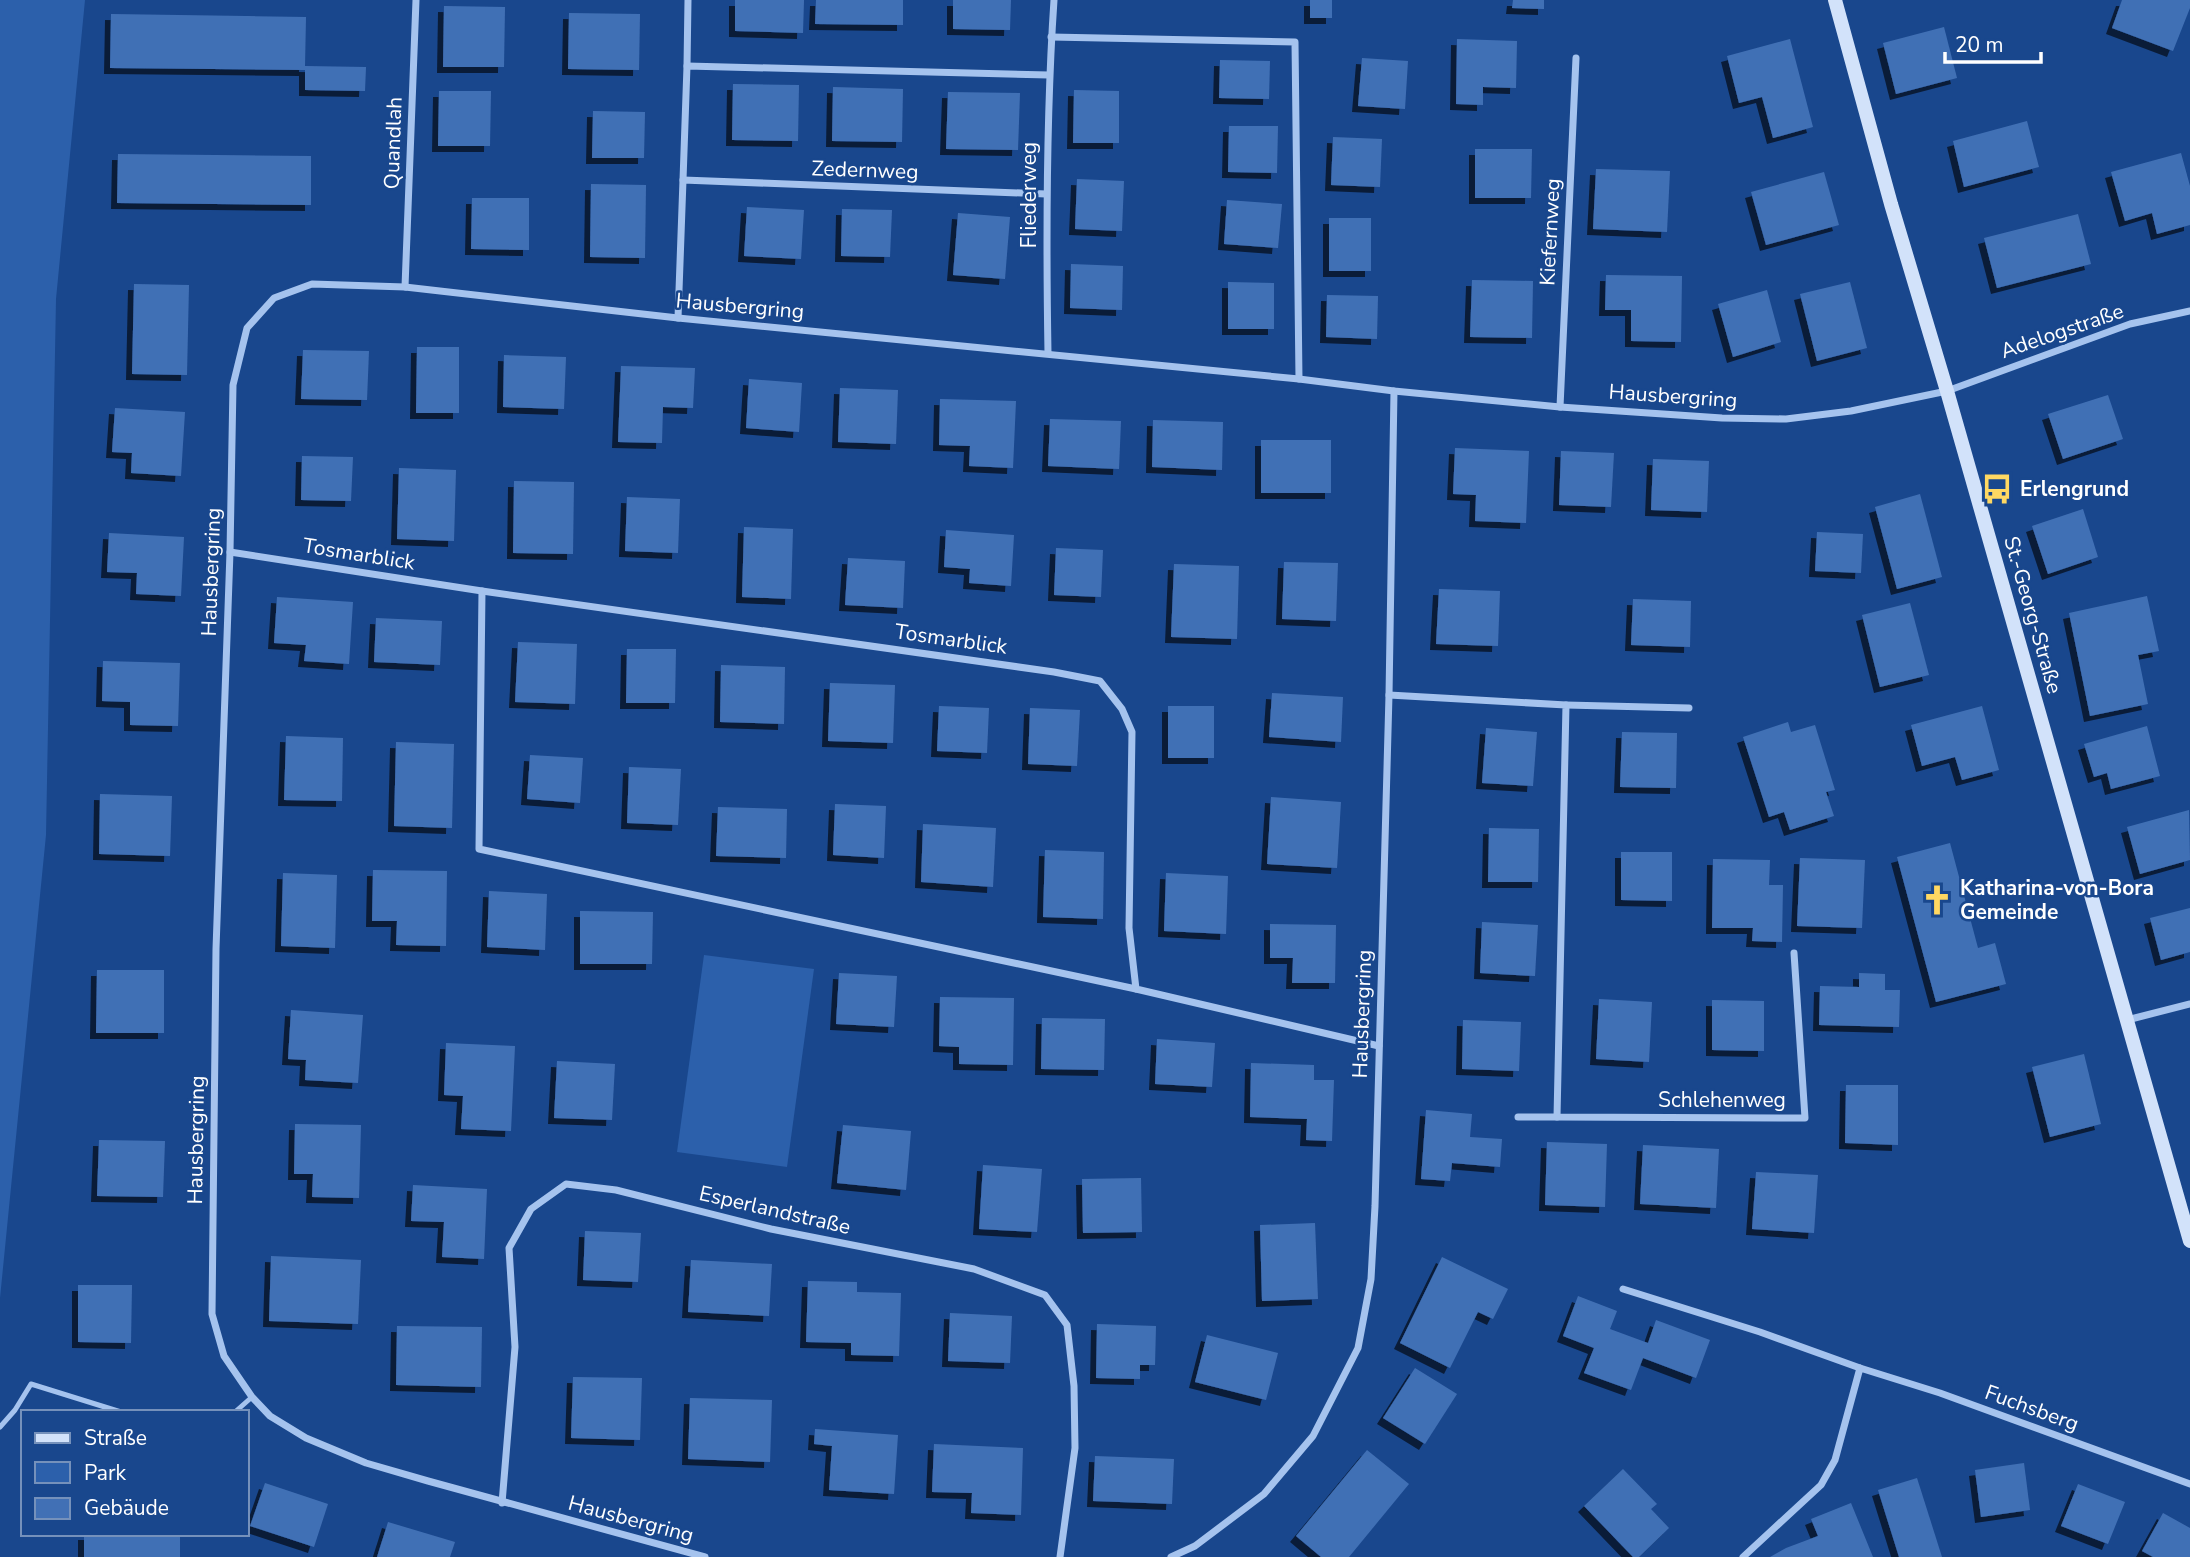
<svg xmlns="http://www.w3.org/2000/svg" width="2190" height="1557" viewBox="0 0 2190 1557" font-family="'Nunito Sans',sans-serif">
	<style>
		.green { fill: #2c60ab }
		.building { fill: #4170b5; filter: url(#shadow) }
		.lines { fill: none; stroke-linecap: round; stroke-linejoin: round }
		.lane { stroke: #a5c3ee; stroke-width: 5 }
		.street { stroke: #a5c3ee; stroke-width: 7 }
		.secondary { stroke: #d2e2fa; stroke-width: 14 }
		.labels { text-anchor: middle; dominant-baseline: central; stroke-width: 5; stroke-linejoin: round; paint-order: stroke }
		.street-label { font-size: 21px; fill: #fff; stroke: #19478d }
		.poi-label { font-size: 21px; font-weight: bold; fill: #fff; stroke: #19478d; text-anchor: start }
	</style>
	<defs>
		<filter id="shadow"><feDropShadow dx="-6" dy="6" stdDeviation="0" flood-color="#0009"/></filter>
	</defs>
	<rect width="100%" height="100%" fill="#19478d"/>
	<!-- green -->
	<g class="green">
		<path d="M0,0H85L56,299L46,835L0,1298Z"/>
		<path d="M704,955L814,969L787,1167L677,1152Z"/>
	</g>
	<!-- building -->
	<g class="building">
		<path d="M735,0H804L803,33L735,31Z"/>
		<path d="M816,0H903V25L815,24Z"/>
		<path d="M953,0H1011L1010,30L953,29Z"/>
		<rect x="1310" y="0" width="22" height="18"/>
		<path d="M1513,0H1544V9L1512,8Z"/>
		<path d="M2122,0H2190V8L2173,51L2112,28Z"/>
		<path d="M444,6L505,7L504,67H443Z"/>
		<path d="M569,13L640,14L639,70L568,69Z"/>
		<path d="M111,14L306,17L305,66L366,67L365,91L305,90V70L110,68Z"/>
		<path d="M1944,27L1957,78L1896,94L1883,43Z"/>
		<path d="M1457,39L1517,41L1516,88L1483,87V105L1456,104Z"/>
		<path d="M1790,39L1813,127L1773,138L1762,97L1739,103L1727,56Z"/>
		<path d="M1362,58L1408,61L1405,109L1358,106Z"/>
		<path d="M1220,60L1270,61L1269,99L1219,98Z"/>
		<path d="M733,84L799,85L798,141L732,140Z"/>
		<path d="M833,87L903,89L902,142L832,141Z"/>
		<path d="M1074,90L1119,91V143H1073Z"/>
		<path d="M439,91H491L490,146H438Z"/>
		<path d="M948,92L1020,93L1018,150L946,149Z"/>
		<path d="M593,111L645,112L644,158H592Z"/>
		<path d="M2027,121L2039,167L1964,187L1953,141Z"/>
		<path d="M1229,126H1278L1277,173L1228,172Z"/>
		<path d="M1333,137L1382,139L1380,187L1331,185Z"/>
		<path d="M1475,149H1532L1531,198H1475Z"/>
		<path d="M2181,153L2190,186V225L2157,234L2152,213L2125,221L2111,172Z"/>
		<path d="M118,154L311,156V205L117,203Z"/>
		<path d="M1596,169L1670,171L1667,232L1593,229Z"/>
		<path d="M1824,172L1839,225L1766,245L1751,192Z"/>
		<path d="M1077,179L1124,181L1122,231L1075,229Z"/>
		<path d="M591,184L646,185L645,258L590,257Z"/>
		<path d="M472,198H529V250L471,249Z"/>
		<path d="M1227,200L1282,204L1278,248L1224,244Z"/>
		<path d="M747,207L804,210L801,259L744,256Z"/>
		<path d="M842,209L892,210L890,257L841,256Z"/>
		<path d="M958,213L1010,217L1005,279L953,275Z"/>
		<path d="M2078,214L2091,264L1997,288L1984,238Z"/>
		<rect x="1329" y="218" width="42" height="53"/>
		<path d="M1071,264L1123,266L1122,310L1070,308Z"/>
		<path d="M1606,275L1682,276L1681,342L1631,341V310H1605Z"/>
		<path d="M1472,280L1533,281L1532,338L1470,337Z"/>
		<path d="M1228,282L1274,283V329H1228Z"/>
		<path d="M1850,282L1867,348L1817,361L1800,294Z"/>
		<path d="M134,284L189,285L187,375L132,374Z"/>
		<path d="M1767,290L1781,342L1733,357L1718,304Z"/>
		<path d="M1327,295L1378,296L1377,339L1326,337Z"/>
		<path d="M417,347H459V413H416Z"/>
		<path d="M303,350L369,351L367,400L301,399Z"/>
		<path d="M504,355L566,357L564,409L503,407Z"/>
		<path d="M621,366L695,368L693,408L663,407L662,443L618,442Z"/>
		<path d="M749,379L802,383L799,432L746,428Z"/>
		<path d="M840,388L898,390L896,444L838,442Z"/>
		<path d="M2108,395L2123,439L2063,459L2048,414Z"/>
		<path d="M940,399L1016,401L1013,468L969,466L970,446L939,445Z"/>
		<path d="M115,408L185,412L181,476L131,473L132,453L112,452Z"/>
		<path d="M1050,419L1121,421L1119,469L1048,466Z"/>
		<path d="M1153,420L1223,422L1222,470L1152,467Z"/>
		<rect x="1261" y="440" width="70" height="53"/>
		<path d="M1455,448L1529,451L1526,523L1475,521L1476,495L1453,494Z"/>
		<path d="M1561,451L1614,453L1611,507L1559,505Z"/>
		<path d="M302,456L353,457L351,501L301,500Z"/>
		<path d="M1653,459L1709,461L1707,512L1651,510Z"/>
		<path d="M399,468L456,470L454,541L397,539Z"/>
		<path d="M514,481L574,482L573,554L513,553Z"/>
		<path d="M1920,494L1942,577L1897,589L1875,507Z"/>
		<path d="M627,497L680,499L678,553L625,551Z"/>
		<path d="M2083,509L2098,557L2048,574L2032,526Z"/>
		<path d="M744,527L793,529L791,599L742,597Z"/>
		<path d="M946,530L1014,535L1011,586L969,583L970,569L944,567Z"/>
		<path d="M1817,532L1863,534L1861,573L1815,571Z"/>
		<path d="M109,533L184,537L181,596L136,594L137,573L107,572Z"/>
		<path d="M1056,548L1103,550L1101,597L1054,595Z"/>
		<path d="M848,558L905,561L903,608L845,605Z"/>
		<path d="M1284,562L1338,563L1336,621L1282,619Z"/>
		<path d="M1174,564L1239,566L1237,639L1171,637Z"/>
		<path d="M1439,589L1500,591L1498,646L1436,644Z"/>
		<path d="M2147,596L2159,651L2138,655L2148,704L2090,716L2069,613Z"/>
		<path d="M277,597L353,602L349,664L304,661L306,645L274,643Z"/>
		<path d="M1633,599L1691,601L1690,647L1631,645Z"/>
		<path d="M1910,603L1929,675L1880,687L1862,615Z"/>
		<path d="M376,618L442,621L440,665L374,662Z"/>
		<path d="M518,642L577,644L575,704L515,702Z"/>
		<path d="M627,649H676L675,703H626Z"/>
		<path d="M103,661L180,663L178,726L130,725V702L102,701Z"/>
		<path d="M721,665L785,667L784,724L720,722Z"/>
		<path d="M830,683L895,685L893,743L828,741Z"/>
		<path d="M1272,693L1343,697L1341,742L1269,737Z"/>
		<path d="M939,706L989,708L987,753L937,751Z"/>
		<rect x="1168" y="706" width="46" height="52"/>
		<path d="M1982,706L1999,770L1962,780L1955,757L1922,766L1911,725Z"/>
		<path d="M1030,708L1080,710L1077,766L1028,764Z"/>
		<path d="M1788,722L1791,732L1815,725L1835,790L1826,792L1834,816L1790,830L1784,812L1769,817L1743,737Z"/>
		<path d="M2147,726L2160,776L2111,789L2107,773L2094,777L2084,744Z"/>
		<path d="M1486,728L1537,732L1533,786L1482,783Z"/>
		<path d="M1622,732L1677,733L1676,788L1620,787Z"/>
		<path d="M286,736L343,738L342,801L284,800Z"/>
		<path d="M396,742L454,744L452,828L394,826Z"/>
		<path d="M530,755L583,758L580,803L527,799Z"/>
		<path d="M629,767L681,769L678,825L627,823Z"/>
		<path d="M100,794L172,796L170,856L99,854Z"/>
		<path d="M1271,797L1341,802L1337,868L1267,864Z"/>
		<path d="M835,804L886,806L884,858L833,855Z"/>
		<path d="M718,807L787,809L786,858L716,856Z"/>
		<path d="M2189,810L2190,860L2140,874L2127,827Z"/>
		<path d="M923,824L996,828L993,887L921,882Z"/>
		<path d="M1489,828L1539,829L1538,882H1488Z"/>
		<path d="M1950,843L1978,948L1995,943L2006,984L1936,1002L1897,857Z"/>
		<path d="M1045,850L1104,852L1103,919L1043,917Z"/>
		<path d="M1621,852H1672V901L1621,900Z"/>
		<path d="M1800,858L1865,860L1862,928L1797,926Z"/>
		<path d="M1713,859L1770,860L1769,885H1783L1782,942L1752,941L1753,928H1712Z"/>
		<path d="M373,870L447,871L446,946L396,945L397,921H372Z"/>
		<path d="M283,873L337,875L335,948L281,946Z"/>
		<path d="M1166,873L1228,876L1226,934L1164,931Z"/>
		<path d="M489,891L547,894L545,950L487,947Z"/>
		<path d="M2190,908V952L2161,960L2150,918Z"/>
		<path d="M580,911L653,912L652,964H580Z"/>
		<path d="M1482,922L1538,925L1535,976L1480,973Z"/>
		<path d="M1270,924L1336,925L1335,983H1292L1293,958H1270Z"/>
		<path d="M97,970H164V1033H96Z"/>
		<path d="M839,973L897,976L894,1027L836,1024Z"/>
		<path d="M1859,973L1885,974V990H1900L1899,1027L1819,1025L1820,986L1859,987Z"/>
		<path d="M940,997L1014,998L1013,1065L959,1064V1047L939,1046Z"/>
		<path d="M1599,999L1652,1002L1649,1062L1596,1059Z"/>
		<path d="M1712,1000L1764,1001V1051L1712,1050Z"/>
		<path d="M291,1010L363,1015L358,1083L305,1080L306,1060L288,1059Z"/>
		<path d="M1042,1018L1105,1019L1104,1070L1041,1069Z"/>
		<path d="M1463,1020L1521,1022L1519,1071L1462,1069Z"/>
		<path d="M1157,1039L1215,1043L1212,1087L1155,1084Z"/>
		<path d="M446,1043L515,1046L511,1131L461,1129L463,1096L444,1095Z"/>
		<path d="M2084,1054L2101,1124L2050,1137L2032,1067Z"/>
		<path d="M557,1061L615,1064L612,1120L554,1118Z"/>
		<path d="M1251,1063L1314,1065V1080H1334L1332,1141L1306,1140L1307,1119L1250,1117Z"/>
		<path d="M1846,1085H1898V1145L1845,1143Z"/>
		<path d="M1426,1110L1472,1114L1470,1137L1502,1139L1500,1167L1452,1163L1450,1181L1421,1179Z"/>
		<path d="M295,1124L361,1125L359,1198L312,1197L313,1174H294Z"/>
		<path d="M843,1125L911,1131L906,1190L837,1183Z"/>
		<path d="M99,1140L165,1141L163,1197L97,1196Z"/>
		<path d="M1547,1142L1607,1144L1605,1207L1545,1205Z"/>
		<path d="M1643,1145L1719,1149L1716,1208L1640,1204Z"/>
		<path d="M983,1165L1042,1169L1037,1232L979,1229Z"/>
		<path d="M1756,1172L1818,1175L1814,1233L1752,1229Z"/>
		<path d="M1141,1178L1142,1232L1083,1233L1082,1179Z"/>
		<path d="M413,1185L487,1189L484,1259L442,1257L444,1222L411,1221Z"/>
		<path d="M1315,1223L1318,1299L1262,1301L1260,1225Z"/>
		<path d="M585,1231L641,1233L638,1282L583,1280Z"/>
		<path d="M271,1256L361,1260L358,1324L269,1321Z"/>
		<path d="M1442,1257L1508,1289L1493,1319L1478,1312L1450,1368L1400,1343Z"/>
		<path d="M691,1260L772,1264L769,1316L688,1312Z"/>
		<path d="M808,1281L857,1282V1292L901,1293L899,1356L851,1355V1343L806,1342Z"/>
		<path d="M78,1285H132L131,1343L78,1342Z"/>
		<path d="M1578,1296L1617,1311L1610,1329L1648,1343L1656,1320L1710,1340L1696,1378L1643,1358L1631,1390L1584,1373L1594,1348L1563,1336Z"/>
		<path d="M950,1313L1012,1316L1010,1363L948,1361Z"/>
		<path d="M1097,1324L1156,1326L1155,1365H1140V1379L1096,1378Z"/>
		<path d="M397,1326L482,1327L481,1387L396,1385Z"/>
		<path d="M1207,1335L1278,1353L1266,1400L1195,1382Z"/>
		<path d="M1415,1368L1457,1394L1425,1444L1383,1418Z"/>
		<path d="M573,1377L642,1378L640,1440L571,1438Z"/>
		<path d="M690,1398L772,1400L770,1462L688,1459Z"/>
		<path d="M815,1429L898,1435L894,1494L829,1490L832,1446L814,1444Z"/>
		<path d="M934,1444L1023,1448L1021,1515L971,1513L972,1493L932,1492Z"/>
		<path d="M1367,1450L1409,1484L1349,1557H1321L1296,1536Z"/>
		<path d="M1095,1456L1174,1459L1172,1504L1093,1501Z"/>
		<path d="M2024,1463L2030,1510L1981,1517L1975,1470Z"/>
		<path d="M1623,1469L1657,1504L1651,1509L1669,1528L1639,1557H1633L1584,1506Z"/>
		<path d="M1917,1478L1942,1557H1899L1878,1490Z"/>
		<path d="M265,1483L328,1504L314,1547L250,1526Z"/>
		<path d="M2078,1484L2125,1502L2108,1544L2061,1526Z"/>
		<path d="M1851,1503L1873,1557H1770L1786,1548L1818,1536L1811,1519Z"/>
		<path d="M2163,1513L2190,1528V1557H2153L2142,1551Z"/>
		<path d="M388,1522L455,1542L450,1557H377Z"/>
		<rect x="84" y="1534" width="96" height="23"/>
	</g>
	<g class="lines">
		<!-- lane -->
		<g class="lane">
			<path d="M235,1412L252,1397"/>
			<path d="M0,1427L15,1410L31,1384L121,1412"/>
		</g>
		<!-- street -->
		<g class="street">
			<path d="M1051,37L1295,42L1299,379"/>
			<path d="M687,66L688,0"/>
			<path d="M683,180L687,66L1049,75"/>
			<path d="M405,287L416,0"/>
			<path d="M678,318L683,180L1046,194"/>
			<path d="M1048,353C1046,235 1046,118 1054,0"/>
			<path d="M1560,407L1576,58"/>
			<path d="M230,552L482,591L1054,672L1100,681L1122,709L1132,732L1129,928L1136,989L1379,1046"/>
			<path d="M482,591L479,849L1136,989"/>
			<path d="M1389,695L1566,705L1557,1117L1805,1118L1794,953"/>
			<path d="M1566,705L1689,708"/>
			<path d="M2127,1020L2190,1004"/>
			<path d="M1518,1117H1557"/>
			<path d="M1623,1289L1760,1332L1860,1368"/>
			<path d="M502,1503L515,1347L509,1248L531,1209L566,1184L616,1190L771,1229L974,1269L1045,1295L1067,1325L1074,1386L1075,1448L1060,1557"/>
			<path d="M705,1557L428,1481L366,1463L306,1438L270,1416L252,1397L224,1356L212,1314L216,949L230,552L233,385L247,328L274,298L312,284L405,287L678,318L1299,379L1394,391L1560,407L1722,418L1786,419L1851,411L1947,391L2130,324L2190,311"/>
			<path d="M1171,1557L1195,1546L1264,1494L1313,1436L1358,1348L1371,1279L1375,1206L1389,695L1394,391"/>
			<path d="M1743,1557L1821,1485L1835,1460L1860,1368L1940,1393L2190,1484"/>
		</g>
		<!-- secondary -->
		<path class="secondary" d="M1835,0L1891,204L1947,391L2190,1241"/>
	</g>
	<!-- icons -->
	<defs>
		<g id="bus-bare" transform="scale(2.415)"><path d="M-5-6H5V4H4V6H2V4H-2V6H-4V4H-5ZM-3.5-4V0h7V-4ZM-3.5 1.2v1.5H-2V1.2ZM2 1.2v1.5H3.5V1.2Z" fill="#ffd862" stroke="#19478d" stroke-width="2.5" paint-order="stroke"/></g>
		<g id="church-bare" transform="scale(2.415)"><path d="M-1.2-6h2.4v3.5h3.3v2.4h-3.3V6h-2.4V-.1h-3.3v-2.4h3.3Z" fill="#ffd862" stroke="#19478d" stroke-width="2.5" paint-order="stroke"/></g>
	</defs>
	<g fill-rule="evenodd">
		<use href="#bus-bare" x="1997" y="489"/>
		<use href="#church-bare" x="1937" y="900"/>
	</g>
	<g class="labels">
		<!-- street labels -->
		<g class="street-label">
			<text transform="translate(393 143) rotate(-88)">Quandlah</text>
			<text transform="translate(865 170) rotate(2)">Zedernweg</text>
			<text transform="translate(1029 195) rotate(-90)">Fliederweg</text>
			<text transform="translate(1550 232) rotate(-87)">Kiefernweg</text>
			<text transform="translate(740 306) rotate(5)">Hausbergring</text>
			<text transform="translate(2062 331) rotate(-19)">Adelogstraße</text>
			<text transform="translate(1673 396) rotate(4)">Hausbergring</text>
			<text transform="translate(359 554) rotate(9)">Tosmarblick</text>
			<text transform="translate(211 572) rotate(-88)">Hausbergring</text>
			<text transform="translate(2033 615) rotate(74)">St.-Georg-Straße</text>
			<text transform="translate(951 639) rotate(8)">Tosmarblick</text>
			<text transform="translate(1362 1014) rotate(-88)">Hausbergring</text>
			<text x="1722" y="1100">Schlehenweg</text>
			<text transform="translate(196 1140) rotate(-89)">Hausbergring</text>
			<text transform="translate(775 1210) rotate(13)">Esperlandstraße</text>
			<text transform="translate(2032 1408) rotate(20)">Fuchsberg</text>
			<text transform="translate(631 1519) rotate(15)">Hausbergring</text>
		</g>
		<!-- poi labels -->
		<g class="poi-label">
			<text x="2020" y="489">Erlengrund</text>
			<text x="1960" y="888">Katharina-von-Bora<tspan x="1960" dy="24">Gemeinde</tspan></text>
		</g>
	</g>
	<!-- legend -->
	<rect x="21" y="1410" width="228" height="126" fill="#19478d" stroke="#7591bb" stroke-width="2"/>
	<rect x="35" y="1433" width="35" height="10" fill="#d2e2fa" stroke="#7591bb" stroke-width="2"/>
	<text x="84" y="1445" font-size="21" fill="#ffffff">Straße</text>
	<rect x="35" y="1462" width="35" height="21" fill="#2c60ab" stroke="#7591bb" stroke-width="2"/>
	<text x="84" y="1480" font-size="21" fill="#ffffff">Park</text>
	<rect x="35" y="1498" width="35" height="21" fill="#4170b5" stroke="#7591bb" stroke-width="2"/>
	<text x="84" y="1515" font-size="21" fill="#ffffff">Gebäude</text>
	<!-- scale -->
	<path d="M1945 52v10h96v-10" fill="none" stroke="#ffffff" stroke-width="3.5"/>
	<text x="1955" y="52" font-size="21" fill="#ffffff" stroke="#19478d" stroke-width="5" paint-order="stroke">20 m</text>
</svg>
